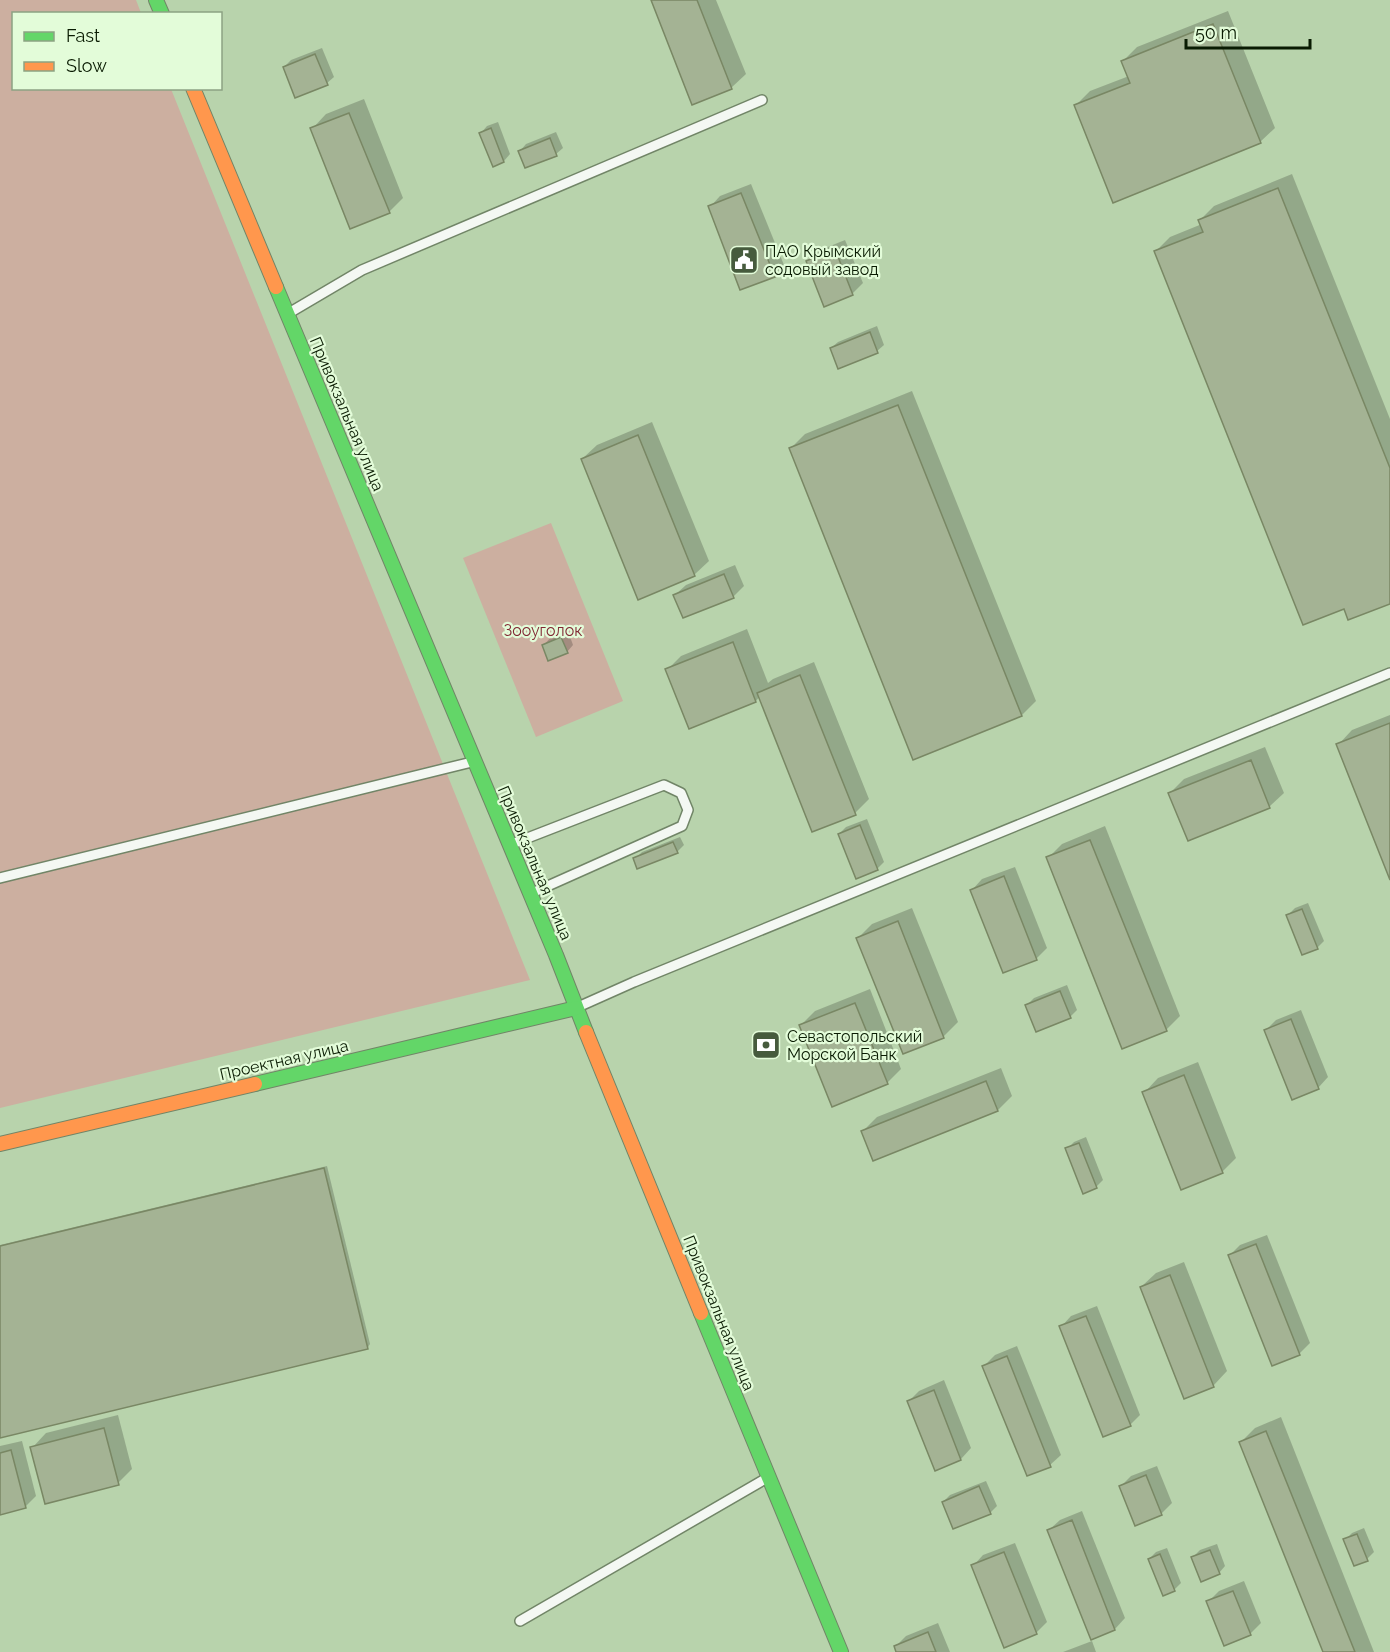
<svg xmlns="http://www.w3.org/2000/svg" width="1390" height="1652" viewBox="0 0 1390 1652" font-family="Raleway,sans-serif">
	<style>
		.green { fill: #ccafa0 }
		.shadow { fill: #0003 }
		.building { fill: #a4b394; stroke: #798764; stroke-width: 1.5 }
		.lines { fill: none; stroke-linecap: round; stroke-linejoin: round }
		.lane-casing { stroke: #718567; stroke-width: 12 }
		.fast-casing { stroke: #718567; stroke-width: 16 }
		.slow-casing { stroke: #718567; stroke-width: 16 }
		.lane { stroke: #f4f8f3; stroke-width: 9 }
		.fast { stroke: #63d668; stroke-width: 14 }
		.slow { stroke: #ff974d; stroke-width: 14 }
		.labels { text-anchor: middle; dominant-baseline: central; stroke-width: 4.5; stroke-linejoin: round; paint-order: stroke }
		.poi-label { font-size: 16px; fill: #091b02; stroke: #e3fcd9; text-anchor: start }
		.street-label { font-size: 16px; fill: #091b02; stroke: #e3fcd9 }
		.park-label { font-size: 16px; fill: #812834; stroke: #e3fcd9 }
	</style>
	<rect width="100%" height="100%" fill="#b8d3ac"/>
	<!-- green -->
	<g class="green">
		<path d="M0,0H136L141,13L14,14V88L171,89L530,980L0,1108Z"/>
		<path d="M551,523L623,701L536,737L463,558Z"/>
	</g>
	<!-- shadow -->
	<g class="shadow">
		<path d="M652,0H716L746,74L731,88Z"/>
		<path d="M1228,11L1275,128L1260,142L1076,105L1090,91L1129,76L1123,61L1137,47Z"/>
		<path d="M322,48L334,77L327,83L284,67L291,60Z"/>
		<path d="M364,99L403,198L389,212L312,129L326,114Z"/>
		<path d="M498,122L510,154L504,161L493,165L481,133L487,126Z"/>
		<path d="M556,132L563,148L556,154L520,151L526,144Z"/>
		<path d="M1292,174L1390,419V602L1155,252L1170,237L1202,224L1200,220L1214,206Z"/>
		<path d="M751,184L784,265L774,275L710,207L720,196Z"/>
		<path d="M845,240L863,283L852,294L808,261L818,251Z"/>
		<path d="M877,326L884,345L877,351L831,348L838,342Z"/>
		<path d="M912,391L1036,701L1022,715L790,449L805,434Z"/>
		<path d="M652,422L709,561L694,575L582,459L597,445Z"/>
		<path d="M735,565L744,586L733,597L675,595L686,585Z"/>
		<path d="M747,629L768,683L773,679L814,662L869,799L855,813L760,696L756,701L690,727L667,670L681,656Z"/>
		<path d="M568,631L573,645L567,652L544,645L550,638Z"/>
		<path d="M1390,715V875L1338,745L1352,730Z"/>
		<path d="M1265,747L1284,793L1269,807L1170,793L1184,779Z"/>
		<path d="M867,819L884,862L877,869L839,834L846,827Z"/>
		<path d="M1105,826L1180,1016L1166,1030L1048,858L1062,844Z"/>
		<path d="M680,837L684,845L677,852L635,859L642,852Z"/>
		<path d="M1015,867L1047,948L1036,959L972,890L982,879Z"/>
		<path d="M1308,903L1324,941L1317,948L1288,915L1295,908Z"/>
		<path d="M912,908L958,1022L943,1037L858,938L872,924Z"/>
		<path d="M1067,985L1077,1010L1070,1017L1027,1005L1034,998Z"/>
		<path d="M870,989L901,1069L887,1083L801,1025L815,1011Z"/>
		<path d="M1301,1010L1328,1077L1318,1088L1265,1031L1276,1020Z"/>
		<path d="M1198,1062L1236,1158L1222,1172L1144,1093L1158,1078Z"/>
		<path d="M1001,1068L1012,1096L998,1110L874,1159L863,1131L877,1117Z"/>
		<path d="M1086,1137L1103,1180L1096,1187L1067,1149L1074,1142Z"/>
		<path d="M327,1166L370,1344L368,1347L0,1436V1245Z"/>
		<path d="M1267,1235L1310,1343L1300,1353L1273,1364L1229,1256L1240,1245Z"/>
		<path d="M1184,1262L1227,1371L1213,1386L1141,1287L1156,1273Z"/>
		<path d="M1097,1306L1140,1415L1130,1425L1061,1327L1071,1316Z"/>
		<path d="M1017,1346L1061,1455L1050,1465L984,1366L995,1355Z"/>
		<path d="M944,1380L971,1448L961,1459L936,1469L909,1401L919,1391Z"/>
		<path d="M118,1415L132,1469L118,1483L32,1448L46,1433Z"/>
		<path d="M1281,1417L1374,1652H1324L1241,1442L1255,1428Z"/>
		<path d="M22,1441L36,1496L25,1507L0,1513V1446Z"/>
		<path d="M1157,1466L1172,1503L1161,1514L1121,1486L1131,1476Z"/>
		<path d="M986,1481L997,1506L990,1513L943,1502L950,1495Z"/>
		<path d="M1082,1511L1125,1618L1115,1629L1092,1638L1049,1530L1060,1520Z"/>
		<path d="M1364,1528L1374,1552L1367,1559L1345,1540L1352,1533Z"/>
		<path d="M1015,1543L1047,1622L1036,1633L973,1566L983,1555Z"/>
		<path d="M1217,1544L1225,1566L1219,1573L1193,1557L1200,1550Z"/>
		<path d="M1167,1548L1181,1583L1174,1590L1149,1559L1156,1552Z"/>
		<path d="M1244,1581L1261,1623L1250,1634L1208,1602L1219,1591Z"/>
		<path d="M938,1623L950,1652H898L896,1646L906,1636Z"/>
		<path d="M1092,1641L1096,1652H1063Z"/>
	</g>
	<!-- building -->
	<g class="building">
		<path d="M651,0H697L732,89L692,105Z"/>
		<path d="M1213,24L1261,143L1113,203L1074,105L1130,83L1121,61Z"/>
		<path d="M315,54L328,85L295,98L283,67Z"/>
		<path d="M349,113L390,213L350,229L310,128Z"/>
		<path d="M491,128L504,162L493,167L479,133Z"/>
		<path d="M550,138L557,156L525,168L518,151Z"/>
		<path d="M1278,188L1390,468V604L1348,620L1344,609L1303,625L1154,251L1203,232L1198,220Z"/>
		<path d="M741,193L775,277L740,290L708,206Z"/>
		<path d="M835,249L853,295L824,307L806,261Z"/>
		<path d="M870,332L878,353L838,369L830,348Z"/>
		<path d="M898,405L1022,716L913,760L789,448Z"/>
		<path d="M638,435L695,576L638,600L581,459Z"/>
		<path d="M724,574L734,598L683,618L673,595Z"/>
		<path d="M561,637L568,653L548,661L542,645Z"/>
		<path d="M733,642L756,702L689,729L665,669Z"/>
		<path d="M800,675L856,815L812,832L757,693Z"/>
		<path d="M1390,723V880L1336,744Z"/>
		<path d="M1251,760L1270,808L1188,841L1168,793Z"/>
		<path d="M860,825L878,870L856,879L838,834Z"/>
		<path d="M1090,840L1167,1031L1122,1049L1046,857Z"/>
		<path d="M673,842L678,853L637,869L633,858Z"/>
		<path d="M1004,876L1037,960L1003,973L970,890Z"/>
		<path d="M1302,909L1318,949L1302,955L1286,915Z"/>
		<path d="M898,921L944,1038L903,1054L856,938Z"/>
		<path d="M1060,991L1071,1018L1036,1032L1025,1005Z"/>
		<path d="M855,1003L888,1084L832,1107L799,1025Z"/>
		<path d="M1291,1019L1319,1089L1292,1100L1264,1030Z"/>
		<path d="M1184,1075L1223,1173L1181,1190L1142,1092Z"/>
		<path d="M986,1081L998,1111L873,1161L861,1131Z"/>
		<path d="M1079,1143L1097,1188L1083,1194L1065,1148Z"/>
		<path d="M324,1168L368,1349L0,1438V1246Z"/>
		<path d="M1256,1244L1300,1355L1272,1366L1228,1255Z"/>
		<path d="M1170,1275L1214,1387L1184,1399L1140,1287Z"/>
		<path d="M1086,1316L1131,1426L1103,1437L1059,1326Z"/>
		<path d="M1007,1356L1051,1467L1027,1476L982,1366Z"/>
		<path d="M934,1390L961,1460L935,1471L907,1401Z"/>
		<path d="M104,1428L119,1485L45,1504L30,1447Z"/>
		<path d="M1266,1431L1355,1652H1323L1239,1442Z"/>
		<path d="M11,1450L26,1508L0,1515V1453Z"/>
		<path d="M1146,1475L1162,1515L1135,1526L1119,1486Z"/>
		<path d="M979,1486L991,1514L953,1529L942,1502Z"/>
		<path d="M1072,1520L1115,1630L1091,1640L1047,1530Z"/>
		<path d="M1357,1534L1368,1561L1354,1566L1343,1539Z"/>
		<path d="M1210,1550L1220,1574L1201,1582L1191,1557Z"/>
		<path d="M1004,1552L1037,1634L1004,1648L971,1565Z"/>
		<path d="M1160,1554L1175,1591L1163,1596L1148,1559Z"/>
		<path d="M1233,1591L1251,1635L1224,1646L1206,1601Z"/>
		<path d="M928,1632L936,1652H896L894,1646Z"/>
	</g>
	<g class="lines">
		<!-- lane casing -->
		<g class="lane-casing">
			<g id="lane">
				<path d="M289,313L362,270L762,100"/>
				<path d="M512,844L664,785L681,793L688,810L682,826L532,893"/>
				<path d="M0,878L472,762"/>
				<path d="M578,1007L634,982L1390,673"/>
				<path d="M520,1621L767,1478"/>
			</g>
		</g>
		<!-- fast casing -->
		<g class="fast-casing">
			<g id="fast">
				<path d="M156,0L162,14"/>
				<path d="M276,287L556,955L586,1032"/>
				<path d="M255,1084L576,1008"/>
				<path d="M701,1313L841,1652"/>
			</g>
		</g>
		<!-- slow casing -->
		<g class="slow-casing">
			<g id="slow">
				<path d="M193,88L276,287"/>
				<path d="M586,1032L701,1313"/>
				<path d="M0,1144L255,1084"/>
			</g>
		</g>
		<!-- lane -->
		<use href="#lane" class="lane"/>
		<!-- fast -->
		<use href="#fast" class="fast"/>
		<!-- slow -->
		<use href="#slow" class="slow"/>
	</g>
	<!-- icons -->
	<defs>
		<g id="civic-square" transform="scale(1.5)"><rect x="-9" y="-9" width="18" height="18" rx="4" fill="#465b3d" stroke="#e3fcd9"/><path d="M-.6-6.5H3V-4.5H.6V-3L4-1V1h2V6H-6V1h2V-1L-.6-3ZM-1.2 2.5V6h2.4V2.5Z" fill="#fff"/></g>
		<g id="bank-square" transform="scale(1.5)"><rect x="-9" y="-9" width="18" height="18" rx="4" fill="#465b3d" stroke="#e3fcd9"/><path d="M-6-4H6V4H-6ZM0-2.3a2.3 2.3 0 1 0 0 4.6a2.3 2.3 0 1 0 0-4.6Z" fill="#fff"/></g>
	</defs>
	<g fill-rule="evenodd">
		<use href="#civic-square" x="744" y="260"/>
		<use href="#bank-square" x="766" y="1045"/>
	</g>
	<g class="labels">
		<!-- poi labels -->
		<g class="poi-label">
			<text x="765" y="251">ПАО Крымский<tspan x="765" dy="18">содовый завод</tspan></text>
			<text x="787" y="1036">Севастопольский<tspan x="787" dy="18">Морской Банк</tspan></text>
		</g>
		<!-- street labels -->
		<g class="street-label">
			<text transform="translate(347 414) rotate(67)">Привокзальная улица</text>
			<text transform="translate(535 863) rotate(67)">Привокзальная улица</text>
			<text transform="translate(284 1060) rotate(-13)">Проектная улица</text>
			<text transform="translate(719 1313) rotate(68)">Привокзальная улица</text>
		</g>
		<!-- park labels -->
		<g class="park-label">
			<text x="543" y="630">Зооуголок</text>
		</g>
	</g>
	<!-- legend -->
	<rect x="12" y="12" width="210" height="78" fill="#e3fcd9" stroke="#8ca283" stroke-width="1.5"/>
	<rect x="24" y="32" width="30" height="9" fill="#63d668" stroke="#8ca283" stroke-width="1.5"/>
	<text x="66" y="42" font-size="18" fill="#091b02">Fast</text>
	<rect x="24" y="62" width="30" height="9" fill="#ff974d" stroke="#8ca283" stroke-width="1.5"/>
	<text x="66" y="72" font-size="18" fill="#091b02">Slow</text>
	<!-- scale -->
	<path d="M1186 39v9h124v-9" fill="none" stroke="#091b02" stroke-width="3"/>
	<text x="1195" y="39" font-size="18" fill="#091b02" stroke="#e3fcd9" stroke-width="4.5" paint-order="stroke">50 m</text>
</svg>
